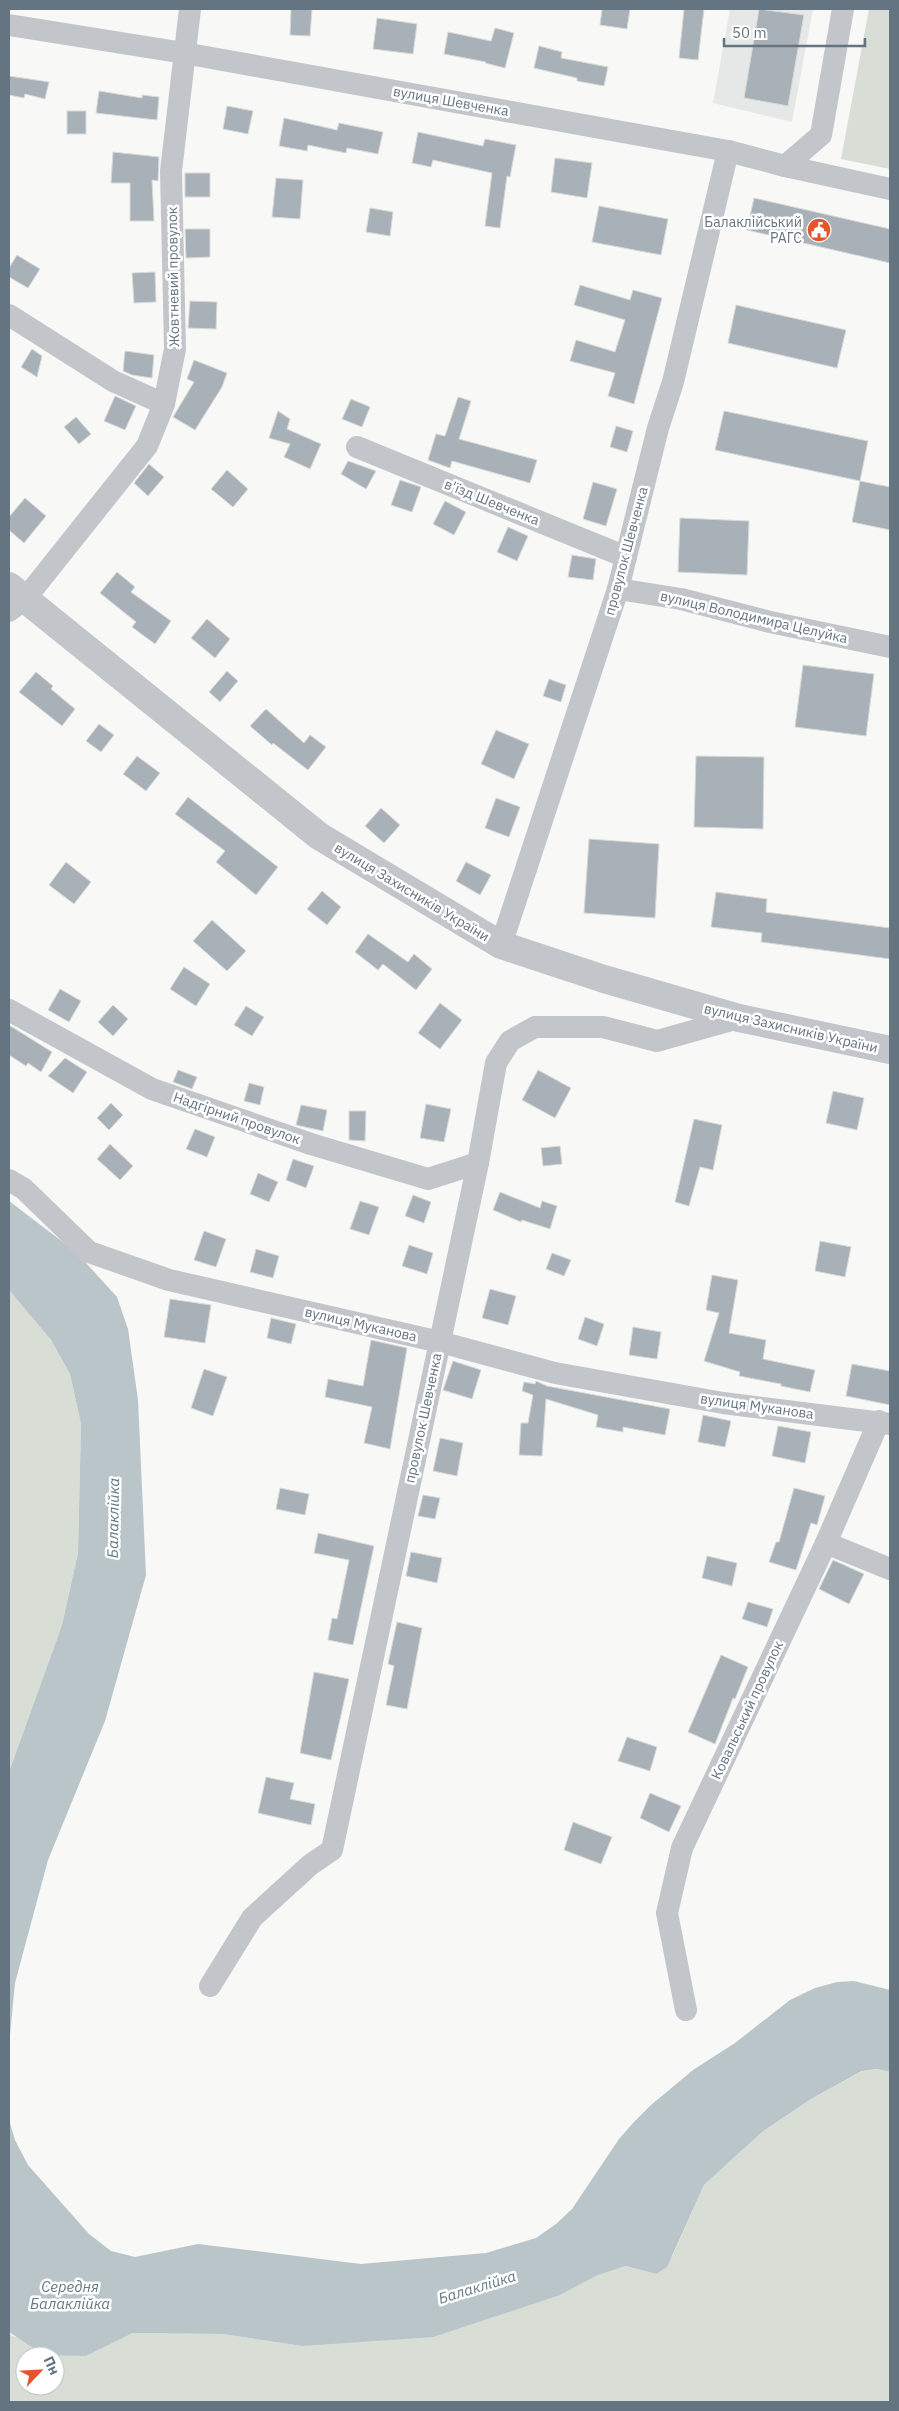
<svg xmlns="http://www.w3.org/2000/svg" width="899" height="2411" viewBox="0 0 899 2411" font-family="'IBM Plex Sans',sans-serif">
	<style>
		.built { fill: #e6e7e7 }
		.green { fill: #d8ddd5; fill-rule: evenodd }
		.water { fill: #b9c5c9 }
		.building { fill: #a8b1b7; stroke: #dadad8 }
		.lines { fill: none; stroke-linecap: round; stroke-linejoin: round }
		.minor { stroke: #c2c6ca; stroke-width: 22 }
		.tertiary { stroke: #c2c6ca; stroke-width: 28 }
		.labels { text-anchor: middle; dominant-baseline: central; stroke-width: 5; stroke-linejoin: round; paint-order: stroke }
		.street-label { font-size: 14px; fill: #647481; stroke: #fff }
		.poi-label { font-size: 14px; fill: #647481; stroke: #fff; text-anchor: end }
		.water-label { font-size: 15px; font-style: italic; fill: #637a82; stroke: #fff }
	</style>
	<rect width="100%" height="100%" fill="#f8f8f6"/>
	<!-- built -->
	<path class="built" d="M730,9H813L792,122L713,103Z"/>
	<!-- green -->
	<g class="green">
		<path d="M869,9H890V169L841,159Z"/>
		<path d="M9,1290L51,1340L70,1374L81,1424L78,1553L62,1625L9,1772Z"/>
		<path d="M877,2069L890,2072V2402H9V2332L12,2336L86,2356L133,2333L222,2334L302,2346L560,2295L598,2275L626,2266L656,2274L672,2257L704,2185L762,2132L811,2099L863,2071ZM25,2356H55V2386H25Z"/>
	</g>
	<!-- water -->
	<g class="water">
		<path d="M9,1201L76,1252L117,1297L128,1329L138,1400L146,1575L105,1721L48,1860L15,1983L9,2046V1772L62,1625L78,1553L81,1424L70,1374L51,1340L9,1290Z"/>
		<path d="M854,1981L890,1990V2072L877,2069L862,2071L811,2099L762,2132L704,2185L667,2267L656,2274L626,2266L598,2275L560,2295L433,2337L302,2346L222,2334L133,2333L86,2356L53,2355L32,2347L9,2332V2120L15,2140L28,2165L89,2234L111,2251L135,2257L198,2244L361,2264L486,2253L536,2238L556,2224L572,2209L619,2139L633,2123L651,2105L693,2070L735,2043L790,2000L815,1988L837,1982Z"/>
	</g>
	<!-- building -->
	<g class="building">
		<path d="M291,9H312L310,36L290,35Z"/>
		<path d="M602,9H630L627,29L600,25Z"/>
		<path d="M684,9H704L698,60L679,58Z"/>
		<path d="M759,9L804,15L788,106L744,98Z"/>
		<path d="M377,18L417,24L413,54L373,49Z"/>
		<path d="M495,28L514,33L505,68L485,63L486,62L444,54L448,32L491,41Z"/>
		<path d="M539,46L562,52L561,58L608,67L604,86L577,81V78L534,68Z"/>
		<path d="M9,76L49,82L45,99L25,94L24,98L9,95Z"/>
		<path d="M99,91L142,98V95L159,97L157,120L96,113Z"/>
		<path d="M227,106L253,111L248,134L223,129Z"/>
		<rect x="67" y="111" width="19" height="23"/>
		<path d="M284,118L337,130L339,123L383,132L378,154L347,148L346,153L308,145L307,151L279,146Z"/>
		<path d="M418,132L483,146L485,139L516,145L510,177L507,176L500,228L485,226L492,173L433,160L431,167L412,163Z"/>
		<path d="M113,152L159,157L158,181L152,180L154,221H130V183H111Z"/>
		<path d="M555,158L592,163L587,198L551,192Z"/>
		<rect x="185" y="173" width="25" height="24"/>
		<path d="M276,178L303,180L300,219L272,217Z"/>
		<path d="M754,198L890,229V263L747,230Z"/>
		<path d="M599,206L668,219L661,255L592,242Z"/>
		<path d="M370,208L393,212L390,236L366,232Z"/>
		<path d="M185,229H210V257L186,258Z"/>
		<path d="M17,255L40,269L28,288L9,277V268Z"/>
		<path d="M155,272L156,302L134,303L132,273Z"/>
		<path d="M580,285L630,300L633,290L662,298L634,404L608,396L615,373L570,361L576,340L615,352L625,320L574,305Z"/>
		<path d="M190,301L217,302L216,329L188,328Z"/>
		<path d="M736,305L846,330L837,368L728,343Z"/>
		<path d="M32,349L42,356L37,377L21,367Z"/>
		<path d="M125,351L154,355L152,378L132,375L123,371Z"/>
		<path d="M194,360L227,373L222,387L195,430L173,417L194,382L187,379Z"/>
		<path d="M115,396L136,406L125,430L104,421Z"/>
		<path d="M458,397L471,401L459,439L537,460L530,483L452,461L450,468L428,460L436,434L445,436Z"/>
		<path d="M351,399L370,407L362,427L342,419Z"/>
		<path d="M278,411L290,419L287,429L321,444L310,469L284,457L290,444L269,438Z"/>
		<path d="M724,411L868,441L860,481L715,450Z"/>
		<path d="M76,417L91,434L79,444L64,427Z"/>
		<path d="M616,426L633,431L627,452L610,447Z"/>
		<path d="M348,461L376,471L366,489L341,474Z"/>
		<path d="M149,464L164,477L148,496L134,483Z"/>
		<path d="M227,470L248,489L233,507L211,489Z"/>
		<path d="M400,480L421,487L412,512L391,505Z"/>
		<path d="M860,481L890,487V530L852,522Z"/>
		<path d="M593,482L617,489L606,526L583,519Z"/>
		<path d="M25,498L46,516L24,543L9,530V517Z"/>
		<path d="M445,501L466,512L454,535L433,524Z"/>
		<path d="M680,518L749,521L747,575L678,572Z"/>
		<path d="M508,527L528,536L517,561L497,552Z"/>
		<path d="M572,555L596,559L593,580L568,577Z"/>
		<path d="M117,572L135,587L131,592L171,621L155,644L132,627L136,622L100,593Z"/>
		<path d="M207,619L230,639L215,658L191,638Z"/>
		<path d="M803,665L874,674L866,736L795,727Z"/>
		<path d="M227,671L238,681L220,702L209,692Z"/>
		<path d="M36,672L53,686L51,689L75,709L62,726L19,692Z"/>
		<path d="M549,679L566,685L561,702L543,696Z"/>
		<path d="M266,709L304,743L310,735L326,747L308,770L273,743L272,745L250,726Z"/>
		<path d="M99,724L114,735L101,752L86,741Z"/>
		<path d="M496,730L529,744L514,779L481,764Z"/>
		<path d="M137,756L160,773L146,791L123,774Z"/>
		<path d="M696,756L764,757L763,829L694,827Z"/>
		<path d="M188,797L278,867L256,895L216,862L225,851L175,814Z"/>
		<path d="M496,798L520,807L509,837L485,828Z"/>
		<path d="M381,808L400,825L384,843L365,826Z"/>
		<path d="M589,839L659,844L655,918L584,913Z"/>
		<path d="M66,862L91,882L74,904L49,885Z"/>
		<path d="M466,862L491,875L480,895L456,881Z"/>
		<path d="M322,891L341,907L327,925L307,909Z"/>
		<path d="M716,892L767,899L766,912L890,928V959L761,942L762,933L711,927Z"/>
		<path d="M212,920L246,951L227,971L193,941Z"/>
		<path d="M368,934L408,962L414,954L432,969L416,990L383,964L378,970L355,952Z"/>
		<path d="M184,967L210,984L196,1006L170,989Z"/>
		<path d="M60,989L81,1001L69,1022L48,1010Z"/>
		<path d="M440,1003L462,1020L440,1049L418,1033Z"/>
		<path d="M113,1005L128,1019L113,1036L98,1022Z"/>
		<path d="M246,1006L264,1017L252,1036L234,1025Z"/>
		<path d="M9,1025L52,1052L41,1072L28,1063L26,1066L9,1055Z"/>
		<path d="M65,1058L87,1072L73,1093L48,1076Z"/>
		<path d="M178,1070L197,1077L192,1089L173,1082Z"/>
		<path d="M538,1070L571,1088L555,1118L522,1100Z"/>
		<path d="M249,1083L264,1087L260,1105L244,1101Z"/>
		<path d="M833,1091L864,1098L857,1130L826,1123Z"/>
		<path d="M111,1103L123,1115L109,1130L97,1118Z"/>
		<path d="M426,1104L451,1109L444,1142L420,1138Z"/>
		<path d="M301,1105L327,1110L323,1131L296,1125Z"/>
		<path d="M349,1111H366L365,1141L349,1140Z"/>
		<path d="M694,1119L722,1125L713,1170L700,1167L689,1206L675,1202Z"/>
		<path d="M195,1129L215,1137L207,1157L186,1149Z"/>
		<path d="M110,1144L133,1166L120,1180L97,1159Z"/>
		<path d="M560,1146L562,1164L543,1166L541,1148Z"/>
		<path d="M293,1159L314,1166L306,1188L286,1180Z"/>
		<path d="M258,1173L278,1182L269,1202L250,1194Z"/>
		<path d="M500,1192L540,1208L542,1201L557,1206L550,1229L522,1220L521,1222L493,1210Z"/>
		<path d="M413,1195L431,1202L424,1223L405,1216Z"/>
		<path d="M360,1201L379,1207L369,1235L350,1229Z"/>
		<path d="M204,1231L226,1239L216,1267L194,1260Z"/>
		<path d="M820,1241L851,1247L845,1277L815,1271Z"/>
		<path d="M409,1245L433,1253L427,1274L402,1266Z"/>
		<path d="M256,1249L279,1256L273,1278L250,1272Z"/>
		<path d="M552,1253L571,1260L564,1276L546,1269Z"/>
		<path d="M712,1275L738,1280L729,1333L766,1340L763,1359L815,1370L810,1392L781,1386V1384L739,1376L740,1372L704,1361L719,1313L706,1310Z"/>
		<path d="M490,1289L516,1296L508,1325L482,1318Z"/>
		<path d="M170,1299L211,1305L205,1343L164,1337Z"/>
		<path d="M585,1317L604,1324L597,1346L578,1339Z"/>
		<path d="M271,1318L296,1324L291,1344L267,1338Z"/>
		<path d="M633,1327L661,1332L657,1359L629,1355Z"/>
		<path d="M371,1340L407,1348L390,1449L364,1443L372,1407L325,1397L328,1379L363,1386Z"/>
		<path d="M453,1361L481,1370L472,1399L443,1390Z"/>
		<path d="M852,1364L890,1371V1405L846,1396Z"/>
		<path d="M204,1369L227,1377L213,1416L191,1408Z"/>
		<path d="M536,1381L547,1386L670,1409L665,1435L623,1427V1432L596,1427L598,1415L546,1399L542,1456L519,1455L521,1423H528L533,1395L522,1391L524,1382L535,1384Z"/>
		<path d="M703,1415L731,1421L725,1447L698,1442Z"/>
		<path d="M778,1426L811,1432L805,1463L772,1456Z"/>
		<path d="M440,1438L463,1443L457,1476L433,1471Z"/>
		<path d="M280,1488L309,1494L305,1515L276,1509Z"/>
		<path d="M794,1488L825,1496L817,1525L811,1523L796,1570L769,1562L776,1542H779Z"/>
		<path d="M423,1495L440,1498L435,1519L418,1516Z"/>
		<path d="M318,1533L374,1546L353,1645L328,1640L332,1618L337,1619L349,1560L314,1553Z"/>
		<path d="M411,1552L442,1558L437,1583L406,1576Z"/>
		<path d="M707,1556L737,1563L732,1586L702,1578Z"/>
		<path d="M833,1560L864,1574L849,1604L819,1589Z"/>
		<path d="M748,1602L773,1609L767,1627L742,1619Z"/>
		<path d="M397,1622L422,1628L407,1709L386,1705L394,1666L388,1664Z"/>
		<path d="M721,1655L748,1667L735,1699L733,1698L715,1744L688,1732Z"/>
		<path d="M314,1672L349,1679L331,1760L300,1753Z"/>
		<path d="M627,1737L657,1747L650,1771L618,1761Z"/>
		<path d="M266,1777L294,1783L290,1799L315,1804L311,1825L258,1813Z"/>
		<path d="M650,1793L681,1806L669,1832L640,1818Z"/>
		<path d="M573,1822L612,1837L601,1864L564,1850Z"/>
	</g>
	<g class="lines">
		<!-- minor -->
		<g class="minor">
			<path d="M9,25L184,53L728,151L785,166L890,189"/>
			<path d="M785,166L821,135L843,9"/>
			<path d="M9,315L113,381L164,404"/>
			<path d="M357,447L626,557"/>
			<path d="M618,589L681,599L770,622L890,647"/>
			<path d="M9,611L25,599L147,446L164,404L175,349L171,171L190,9"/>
			<path d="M501,945L618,589L658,428L673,382L728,151"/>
			<path d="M9,1010L152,1089L311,1144L428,1179L478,1163"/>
			<path d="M9,1180L24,1189L89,1252L169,1280L440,1342L555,1373L723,1403L890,1424"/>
			<path d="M826,1543L890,1569"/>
			<path d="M210,1986L252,1918L310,1865L332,1850L478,1163L496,1063L510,1041L535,1027H603L657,1041L739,1018"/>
			<path d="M686,2010L667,1913L682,1848L826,1543L879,1421"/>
		</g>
		<!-- tertiary -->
		<path class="tertiary" d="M9,586L319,836L501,945L604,979L739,1018L890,1050"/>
	</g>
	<!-- icons -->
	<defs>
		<g id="civic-disc" transform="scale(1.25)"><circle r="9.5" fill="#e3552c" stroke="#fff"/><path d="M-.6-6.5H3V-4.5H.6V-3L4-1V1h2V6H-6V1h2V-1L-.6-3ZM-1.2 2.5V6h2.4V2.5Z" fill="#fff"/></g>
	</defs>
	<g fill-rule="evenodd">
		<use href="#civic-disc" x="819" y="230"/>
	</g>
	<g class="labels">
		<!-- street labels -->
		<g class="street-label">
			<text transform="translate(451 101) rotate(10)">вулиця Шевченка</text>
			<text transform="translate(173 277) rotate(-91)">Жовтневий провулок</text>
			<text transform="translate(492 502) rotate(22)">в'їзд Шевченка</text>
			<text transform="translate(626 551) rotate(-75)">провулок Шевченка</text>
			<text transform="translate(754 617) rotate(13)">вулиця Володимира Целуйка</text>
			<text transform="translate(412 892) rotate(31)">вулиця Захисників України</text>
			<text transform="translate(791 1028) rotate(13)">вулиця Захисників України</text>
			<text transform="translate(237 1118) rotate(19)">Надгірний провулок</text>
			<text transform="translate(361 1324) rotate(13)">вулиця Муканова</text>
			<text transform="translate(757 1406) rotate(8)">вулиця Муканова</text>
			<text transform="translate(423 1418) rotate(-78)">провулок Шевченка</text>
			<text transform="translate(747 1710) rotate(-65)">Ковальський провулок</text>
		</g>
		<!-- poi labels -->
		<g class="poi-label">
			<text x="802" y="222">Балаклійський<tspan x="802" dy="16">РАГС</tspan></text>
		</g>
		<!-- water labels -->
		<g class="water-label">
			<text transform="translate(113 1518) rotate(-89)">Балаклійка</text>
			<text x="70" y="2286">Середня<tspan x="70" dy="17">Балаклійка</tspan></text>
			<text transform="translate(477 2287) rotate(-17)">Балаклійка</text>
		</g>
	</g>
	<!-- border -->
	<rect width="899" height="2411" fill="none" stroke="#647481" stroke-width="20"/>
	<!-- north arrow -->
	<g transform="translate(40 2371) rotate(65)"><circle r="24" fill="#ffffff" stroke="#c1c7cd"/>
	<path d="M0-4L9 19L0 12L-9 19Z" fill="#e3552c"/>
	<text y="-8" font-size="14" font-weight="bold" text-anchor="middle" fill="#647481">Пн</text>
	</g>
	<!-- scale -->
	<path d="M724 38v8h141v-8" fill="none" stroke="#647481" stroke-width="2.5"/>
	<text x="732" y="38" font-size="15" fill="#647481" stroke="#ffffff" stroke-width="4" paint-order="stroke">50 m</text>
</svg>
